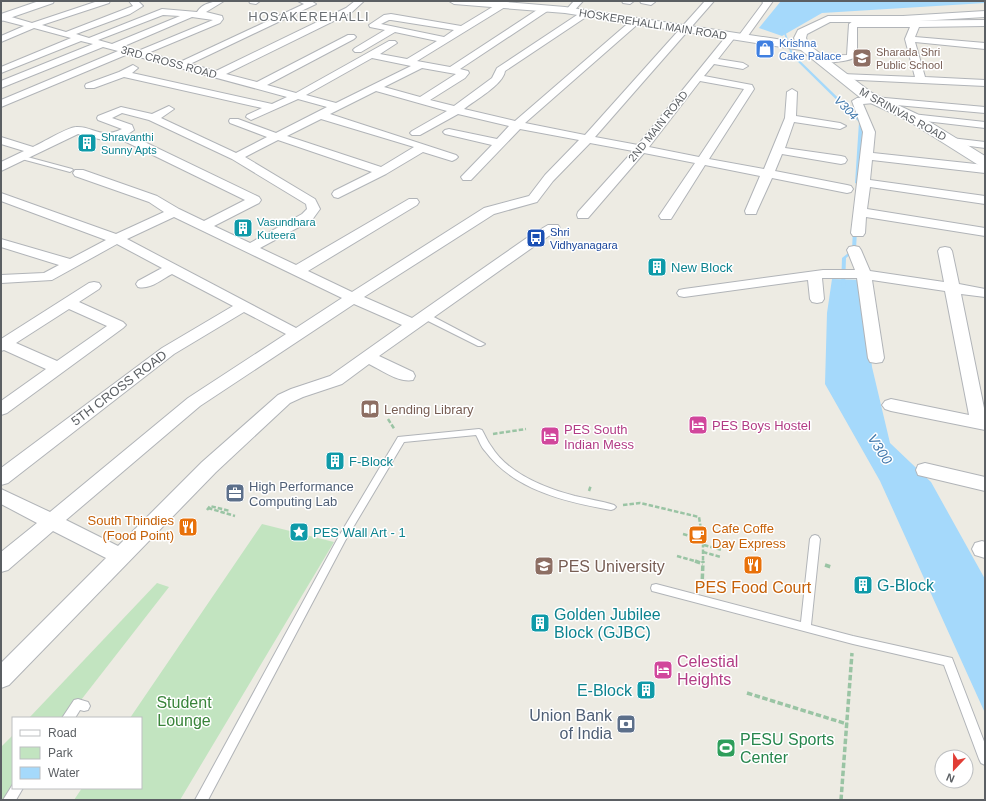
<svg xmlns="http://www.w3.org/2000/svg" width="986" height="801" viewBox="0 0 986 801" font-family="Arial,sans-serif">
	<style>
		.green { fill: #c2e4c0 }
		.water { fill: #a5d9fb }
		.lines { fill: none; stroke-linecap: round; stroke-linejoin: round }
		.stream { fill: #a5d9fb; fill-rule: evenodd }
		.lane-casing { stroke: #b1b4b8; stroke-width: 2 }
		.street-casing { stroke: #b1b4b8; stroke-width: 2 }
		.secondary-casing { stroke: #b2b6ba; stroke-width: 2 }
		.path-far1 { stroke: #9ac4a4; stroke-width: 2.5; stroke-dasharray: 4.5 2; stroke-linecap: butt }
		.path { stroke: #9ac4a4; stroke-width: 3.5; stroke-dasharray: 5.5 2.5; stroke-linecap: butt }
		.lane { fill: #fff; fill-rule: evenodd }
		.street { fill: #fff; fill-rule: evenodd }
		.secondary { fill: #fff; fill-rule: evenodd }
		.labels { text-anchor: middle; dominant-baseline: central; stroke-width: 3; stroke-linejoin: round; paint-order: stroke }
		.far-street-label { font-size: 11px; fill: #5b5f63; stroke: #fff }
		.far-shop-label { font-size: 11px; fill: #366cbe; stroke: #fff; text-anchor: start }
		.far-education-label { font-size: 11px; fill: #785e54; stroke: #fff; text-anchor: start }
		.far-culture-label { font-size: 11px; fill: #0d838f; stroke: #fff; text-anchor: start }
		.far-transit-label { font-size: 11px; fill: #164399; stroke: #fff; text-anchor: start }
		.far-water-label { font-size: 12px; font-style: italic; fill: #437aad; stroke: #fff }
		.far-quarter-label { font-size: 13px; letter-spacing: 1px; fill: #6c7175; stroke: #fff }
		.culture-label { font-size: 13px; fill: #0d838f; stroke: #fff; text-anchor: start }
		.street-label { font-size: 13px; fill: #5b5f63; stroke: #fff }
		.education-label { font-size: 13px; fill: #785e54; stroke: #fff; text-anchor: start }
		.hotel-label { font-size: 13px; fill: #b23c85; stroke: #fff; text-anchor: start }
		.service-label { font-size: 13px; fill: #4e5e75; stroke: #fff; text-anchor: start }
		.food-label { font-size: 13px; fill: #c56008; stroke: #fff; text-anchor: end }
		.water-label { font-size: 14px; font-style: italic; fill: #437aad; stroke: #fff }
		.near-education-label { font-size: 16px; fill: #785e54; stroke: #fff; text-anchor: start }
		.near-culture-label { font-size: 16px; fill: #0d838f; stroke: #fff; text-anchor: start }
		.near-food-label { font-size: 16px; fill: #c56008; stroke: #fff }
		.near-hotel-label { font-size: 16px; fill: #b23c85; stroke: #fff; text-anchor: start }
		.near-park-label { font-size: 16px; fill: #39843a; stroke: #fff }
		.near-service-label { font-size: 16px; fill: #4e5e75; stroke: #fff; text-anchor: end }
		.near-leisure-label { font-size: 16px; fill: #27864d; stroke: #fff; text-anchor: start }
	</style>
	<rect width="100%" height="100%" fill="#edebe3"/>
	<!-- green -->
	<g class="green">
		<path d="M262,524L334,542L180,800H74L82,788H141V718H130Z"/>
		<path d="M157,583L169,587L67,718H29Z"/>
		<path d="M13,735V788L4,800H1V747Z"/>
	</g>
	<!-- water -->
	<g class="water">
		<path d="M781,1H985V3L822,13L782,36L759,28Z"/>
		<path d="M832,279L863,280L872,367L890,443L931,482L985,579V713L880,481L825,384L827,313Z"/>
	</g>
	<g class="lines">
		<!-- stream -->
		<g class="stream">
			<path d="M782,27L784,28L793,54L863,122L858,184L855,183L859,122L791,55Z"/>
			<path d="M853,229H855L857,230L856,250L846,258L845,287L843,288L841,287L842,258L852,250Z"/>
		</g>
		<!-- lane casing -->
		<g class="lane-casing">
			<g id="lane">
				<path d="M20,155L72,169L73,170L70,172L18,158V156Z"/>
				<path d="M422,314H428L485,344L481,346H478L422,318L421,316Z"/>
				<path d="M479,429L482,430C485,435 487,441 491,446C508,474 545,488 575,496C588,499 601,501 614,505L616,507L614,509L611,510C566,502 514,490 485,451C481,447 479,440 476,435L404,442L345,541L208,800H195L339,536L398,437Z"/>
				<path d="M815,535L818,536L820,539L811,625L853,636L952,658L985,744V765L981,763L979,759L944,665L853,644L656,592L652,591L651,588L652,585L656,584L801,622L810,539L812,536Z"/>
				<path d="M78,699L88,702L90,706L88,710L84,711L80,710L75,718H62L74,700Z"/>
				<path d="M13,784V788H23L16,800H3Z"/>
			</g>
		</g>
		<!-- street casing -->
		<g class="street-casing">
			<g id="street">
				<path d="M98,1H110L109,3L42,25L66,32L133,6L129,1H138L143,6L130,14L76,34L89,38L162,9L197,12C202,3 215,1 224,1L206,12L222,16L223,19L220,23L148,53L180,62L304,4L298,1H311L316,4L190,64L216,71L346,8L355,1H364L352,12L226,74L257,82L348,35H354L356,37L354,39L267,85L296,93L389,41H395L397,43L380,54L407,59L437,41L395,32L361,52H355L353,50L355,48L385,30L370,27L369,25L384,15L391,14L461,26L499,3H505L506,5L505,7L417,61L450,67L543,6H549L550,8L549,10L460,69L468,71L469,73L465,78L430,100L454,106L492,78L497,68L583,11H589L590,13L589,15L505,71C503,85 475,100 464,109L515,121L633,19H639L640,21L639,23L525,123L585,135L705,1H714L595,137L638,145L728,34L731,33L736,36L718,59L743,63L748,66L743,69L714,64L704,76L752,85L754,89L709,159L764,169L785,118L787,92L792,89L797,92L796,116L840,123L846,126L840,129L794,122L785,148L841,156L845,157L847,160L845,163L841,164L782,154L775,171L847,185L851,186L853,189L851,192L847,193L772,178L757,211L756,214H746L745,211L760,176L705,165L671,219H661L659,216L695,163L644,153L588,218H578L577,215L578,212L633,151L590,143L553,181L537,202L494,214L364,297L412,318L531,235L548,225H558L560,228L379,356L413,372L415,376L413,380C399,383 381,370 369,364L342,384L303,397L290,403L216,472L9,685L1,688V663L106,558L53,531L8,570L1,572V552L37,523L1,504V489L50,512L188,398L286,334L244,312L174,354L8,483L1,485V468L162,348L233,306L172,274C162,279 150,290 138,287L136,284L138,281L162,268L117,244L52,280L1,283V275L44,273L59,265L1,247V239L70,259L106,240L1,201V193L116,234L164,212L149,202L75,176L73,173L75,170H83L157,196L179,209L204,221L245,200L118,138L103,140L78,134L1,171V162L24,151L1,144V137L33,147C42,143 68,127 76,127C94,126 100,140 122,129L98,120L97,118L98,116L121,107L152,114L169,106L174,109L161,118L236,153L267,137L230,123L229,121L230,119H238L276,133L327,107L298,99L251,120L246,117L247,115L262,108L124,77L94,88H86L85,86L86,84L119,72L133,65L138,68L132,73L272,104L287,97L128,54L1,107V100L118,51L103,47L1,88V81L93,44L81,41L1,73V67L71,38L34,28L1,42V36L24,26L1,20V14L32,23ZM163,15L180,16L112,44L98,40ZM192,17L213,20L138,51L122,47ZM389,20H391L454,30L444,37L381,24ZM372,58L411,66L336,103L306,95ZM422,68L456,74L420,97L384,87ZM700,81L744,89L699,157L649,147ZM376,91L447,111L412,131L410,133L412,135H420L458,114L509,126L497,139L449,129L445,130L443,132L445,134L492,145L461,177L463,180H471L520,129L579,140L545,175L529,196L484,208L352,292L308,271L417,205L419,202L417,199H409L296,265L260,248L312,220L320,209L315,199L245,157L278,140L372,172L334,191L332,194L334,197L338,198L386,174L423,152L452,161L456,159L458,157L456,155L330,114ZM122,113L149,120L232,159L306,204L307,209L302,214L250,243L214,226L259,203L261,200L259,197L128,134L134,130L132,125L112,118ZM321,119L414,147L381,167L287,136ZM174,217L342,298L296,328L127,239ZM354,304L402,325L330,376L291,389L278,395L202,462L118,546L66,520L200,406Z"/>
				<path d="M249,1H260L256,4L250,3Z"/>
				<path d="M574,1H583L572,13H566L565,11Z"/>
				<path d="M622,1H634L630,4L623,3Z"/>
				<path d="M640,1H654L655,2L651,5L641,3Z"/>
				<path d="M762,1H773L745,40H739L737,38L763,3Z"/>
				<path d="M985,20V26L919,27L915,37L985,43V49L915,42L925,77L985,80V86L838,79L837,77L842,74L915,77L905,39L910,27H857V56C851,62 820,65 814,59L819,56L847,55L849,24L853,21Z"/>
				<path d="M874,97L985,107V113L874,103L863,104L875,132L873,153L985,165V173L872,160L870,180L985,196V204L870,187L867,209L985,228V236L866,217L865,233L863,236H853L851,233L863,132L852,101L857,98Z"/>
				<path d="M912,114L985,122V128L908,119L907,117L908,115Z"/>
				<path d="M951,138L985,142V148L947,143L945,141L947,139Z"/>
				<path d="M854,246L859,247L861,250L870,271L944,282L938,251L940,248L945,247L950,248L952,251L959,284L985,289V297L961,294L985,413V430L891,411L885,409L882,405L885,401L891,399L969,415L945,291L872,280L884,358L882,362L876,363L870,362L868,358L857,278H822L824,299L822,302L817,303L812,302L810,299L808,280L684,297L679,296L677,293L679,290L684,289L823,270H855L847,250L849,247Z"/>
				<path d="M94,282L99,283L101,286L99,289L79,302L123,322L126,325L123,328L7,413L1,415V401L46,369L4,350L1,351V339L89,283ZM69,309L107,326L57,361L16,343Z"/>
				<path d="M925,463L985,477V491L918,475L916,470L918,465Z"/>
				<path d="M982,541L985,542V558L975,555L972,549L975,543Z"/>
			</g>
		</g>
		<!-- secondary casing -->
		<g class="secondary-casing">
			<g id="secondary">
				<path d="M39,1H54L53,3L1,21V14Z"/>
				<path d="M449,1H494L565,7L796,42L794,38L798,30L828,16H903L985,11V17L903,22H830L807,34L806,38L809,45L872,93L917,114L985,156V168L980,166L907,120L862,99L801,50L565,13L454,4Z"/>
			</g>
		</g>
		<!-- path-far1 -->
		<g class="path-far1">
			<path d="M388,419L395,430"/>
			<path d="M493,434L526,429"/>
			<path d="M589,491L591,485"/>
			<path d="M623,505L640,503L699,517L703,542V562"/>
			<path d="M208,508L235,516"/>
			<path d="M207,510L210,506L230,511"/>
			<path d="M683,534L703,540"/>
			<path d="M704,545L722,550"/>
			<path d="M703,552L721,557"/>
			<path d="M677,556L698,562"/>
		</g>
		<!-- path -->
		<g class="path">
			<path d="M695,561L703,564"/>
			<path d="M825,565L831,567"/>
			<path d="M702,587L703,561"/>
			<path d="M747,693L847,724"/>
			<path d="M841,800L852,653"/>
		</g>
		<!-- lane -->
		<use href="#lane" class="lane"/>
		<!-- street -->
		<use href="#street" class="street"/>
		<!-- secondary -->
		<use href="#secondary" class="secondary"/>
	</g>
	<!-- icons -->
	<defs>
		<g id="shop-square" transform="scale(1)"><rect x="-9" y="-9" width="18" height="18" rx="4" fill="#3f7fe0" stroke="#fff"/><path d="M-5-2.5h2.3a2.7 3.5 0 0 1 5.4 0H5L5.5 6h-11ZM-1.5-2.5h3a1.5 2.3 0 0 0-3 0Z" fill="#fff"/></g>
		<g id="school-square" transform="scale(1)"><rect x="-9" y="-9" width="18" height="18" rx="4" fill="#8d6e63" stroke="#fff"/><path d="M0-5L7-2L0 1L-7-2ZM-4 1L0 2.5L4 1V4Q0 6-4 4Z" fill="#fff"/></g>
		<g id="building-square" transform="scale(1)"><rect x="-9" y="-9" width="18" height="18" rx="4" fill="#0f9aa8" stroke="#fff"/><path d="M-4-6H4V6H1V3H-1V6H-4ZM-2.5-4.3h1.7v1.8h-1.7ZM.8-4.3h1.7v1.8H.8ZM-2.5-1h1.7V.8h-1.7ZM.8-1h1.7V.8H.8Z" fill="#fff"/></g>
		<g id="bus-square" transform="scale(1)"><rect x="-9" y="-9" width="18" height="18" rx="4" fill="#1a4fb4" stroke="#fff"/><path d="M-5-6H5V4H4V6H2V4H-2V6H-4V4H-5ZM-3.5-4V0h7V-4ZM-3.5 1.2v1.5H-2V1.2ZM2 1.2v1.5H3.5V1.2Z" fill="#fff"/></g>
		<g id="library-square" transform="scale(1)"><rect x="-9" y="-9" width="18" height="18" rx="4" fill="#8d6e63" stroke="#fff"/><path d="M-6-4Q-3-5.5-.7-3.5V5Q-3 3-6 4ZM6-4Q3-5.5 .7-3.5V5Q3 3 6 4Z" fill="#fff"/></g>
		<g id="hotel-square" transform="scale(1)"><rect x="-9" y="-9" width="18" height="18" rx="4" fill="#d1479c" stroke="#fff"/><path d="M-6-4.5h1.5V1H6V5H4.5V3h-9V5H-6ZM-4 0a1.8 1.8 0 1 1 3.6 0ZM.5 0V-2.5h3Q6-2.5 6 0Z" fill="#fff"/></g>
		<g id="office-square" transform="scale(1)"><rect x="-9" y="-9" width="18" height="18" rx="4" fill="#5c6f8a" stroke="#fff"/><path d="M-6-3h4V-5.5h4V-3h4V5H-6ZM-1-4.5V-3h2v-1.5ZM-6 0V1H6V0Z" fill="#fff"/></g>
		<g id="restaurant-square" transform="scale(1)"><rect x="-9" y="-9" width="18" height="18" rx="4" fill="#e8710a" stroke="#fff"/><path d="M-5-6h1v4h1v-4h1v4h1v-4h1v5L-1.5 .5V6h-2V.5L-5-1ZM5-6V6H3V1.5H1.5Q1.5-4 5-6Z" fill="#fff"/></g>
		<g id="sight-square" transform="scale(1)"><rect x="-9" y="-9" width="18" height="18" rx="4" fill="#0f9aa8" stroke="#fff"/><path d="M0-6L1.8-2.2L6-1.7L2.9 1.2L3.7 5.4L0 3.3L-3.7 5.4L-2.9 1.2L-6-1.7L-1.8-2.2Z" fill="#fff"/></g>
		<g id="cafe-square" transform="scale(1)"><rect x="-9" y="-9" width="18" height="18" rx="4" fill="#e8710a" stroke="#fff"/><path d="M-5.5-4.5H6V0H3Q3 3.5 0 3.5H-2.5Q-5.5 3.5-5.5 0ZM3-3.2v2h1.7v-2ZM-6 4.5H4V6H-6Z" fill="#fff"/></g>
		<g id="university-square" transform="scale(1)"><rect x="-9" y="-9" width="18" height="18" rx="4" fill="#8d6e63" stroke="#fff"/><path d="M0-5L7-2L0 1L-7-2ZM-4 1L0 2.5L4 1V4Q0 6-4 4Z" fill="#fff"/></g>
		<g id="bank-square" transform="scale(1)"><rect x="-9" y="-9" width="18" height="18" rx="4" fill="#5c6f8a" stroke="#fff"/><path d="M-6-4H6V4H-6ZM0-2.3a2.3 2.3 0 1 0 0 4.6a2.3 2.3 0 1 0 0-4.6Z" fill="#fff"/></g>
		<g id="stadium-square" transform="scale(1)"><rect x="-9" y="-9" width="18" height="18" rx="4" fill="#2e9e5b" stroke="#fff"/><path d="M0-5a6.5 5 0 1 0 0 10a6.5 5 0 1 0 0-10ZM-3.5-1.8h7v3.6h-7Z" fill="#fff"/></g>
	</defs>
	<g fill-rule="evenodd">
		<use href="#shop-square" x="765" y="49"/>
		<use href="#school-square" x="862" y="58"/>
		<use href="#building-square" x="87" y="143"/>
		<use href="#building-square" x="243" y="228"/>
		<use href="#bus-square" x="536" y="238"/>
		<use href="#building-square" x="657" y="267"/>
		<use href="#library-square" x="370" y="409"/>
		<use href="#hotel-square" x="698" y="425"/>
		<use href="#hotel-square" x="550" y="436"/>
		<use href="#building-square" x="335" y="461"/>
		<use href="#office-square" x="235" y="493"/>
		<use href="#restaurant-square" x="188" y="527"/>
		<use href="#sight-square" x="299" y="532"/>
		<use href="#cafe-square" x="698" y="535"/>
		<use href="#restaurant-square" x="753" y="565"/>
		<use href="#university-square" x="544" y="566"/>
		<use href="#building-square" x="863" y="585"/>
		<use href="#building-square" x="540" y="623"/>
		<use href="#hotel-square" x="663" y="670"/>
		<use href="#building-square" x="646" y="690"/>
		<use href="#bank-square" x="626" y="724"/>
		<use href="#stadium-square" x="726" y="748"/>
	</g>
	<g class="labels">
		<!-- far-street labels -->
		<g class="far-street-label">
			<text transform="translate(653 24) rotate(9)">HOSKEREHALLI MAIN ROAD</text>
			<text transform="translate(169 62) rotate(15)">3RD CROSS ROAD</text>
			<text transform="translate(903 114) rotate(29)">M SRINIVAS ROAD</text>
			<text transform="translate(658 126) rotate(-51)">2ND MAIN ROAD</text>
		</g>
		<!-- far-shop labels -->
		<g class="far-shop-label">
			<text x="779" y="43">Krishna<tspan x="779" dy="13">Cake Palace</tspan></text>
		</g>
		<!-- far-education labels -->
		<g class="far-education-label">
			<text x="876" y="52">Sharada Shri<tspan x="876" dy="13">Public School</tspan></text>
		</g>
		<!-- far-culture labels -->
		<g class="far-culture-label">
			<text x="101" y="137">Shravanthi<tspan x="101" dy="13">Sunny Apts</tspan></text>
			<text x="257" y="222">Vasundhara<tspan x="257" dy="13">Kuteera</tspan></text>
		</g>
		<!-- far-transit labels -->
		<g class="far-transit-label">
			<text x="550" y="232">Shri<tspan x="550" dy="13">Vidhyanagara</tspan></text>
		</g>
		<!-- far-water labels -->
		<g class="far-water-label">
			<text transform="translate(846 108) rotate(45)">V304</text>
		</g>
		<!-- far-quarter labels -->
		<g class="far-quarter-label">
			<text x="309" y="16">HOSAKEREHALLI</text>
		</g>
		<!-- culture labels -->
		<g class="culture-label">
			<text x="671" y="267">New Block</text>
			<text x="349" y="461">F-Block</text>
			<text x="313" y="532">PES Wall Art - 1</text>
		</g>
		<!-- street labels -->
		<g class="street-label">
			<text transform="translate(119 388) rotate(-37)">5TH CROSS ROAD</text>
		</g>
		<!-- education labels -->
		<g class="education-label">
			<text x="384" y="409">Lending Library</text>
		</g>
		<!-- hotel labels -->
		<g class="hotel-label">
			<text x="712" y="425">PES Boys Hostel</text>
			<text x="564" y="429">PES South<tspan x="564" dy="15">Indian Mess</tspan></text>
		</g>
		<!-- service labels -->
		<g class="service-label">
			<text x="249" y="486">High Performance<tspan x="249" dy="15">Computing Lab</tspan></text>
		</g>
		<!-- food labels -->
		<g class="food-label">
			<text x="174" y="520">South Thindies<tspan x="174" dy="15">(Food Point)</tspan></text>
			<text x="712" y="528" text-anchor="start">Cafe Coffe<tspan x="712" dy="15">Day Express</tspan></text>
		</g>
		<!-- water labels -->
		<g class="water-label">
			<text transform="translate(880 449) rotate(57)">V300</text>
		</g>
		<!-- near-education labels -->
		<g class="near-education-label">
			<text x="558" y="566">PES University</text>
		</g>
		<!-- near-culture labels -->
		<g class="near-culture-label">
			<text x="877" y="585">G-Block</text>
			<text x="554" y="614">Golden Jubilee<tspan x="554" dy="18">Block (GJBC)</tspan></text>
			<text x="632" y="690" text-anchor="end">E-Block</text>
		</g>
		<!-- near-food labels -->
		<g class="near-food-label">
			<text x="753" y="587">PES Food Court</text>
		</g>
		<!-- near-hotel labels -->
		<g class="near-hotel-label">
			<text x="677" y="661">Celestial<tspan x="677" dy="18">Heights</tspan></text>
		</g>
		<!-- near-park labels -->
		<g class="near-park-label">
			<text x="184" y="702">Student<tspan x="184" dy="18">Lounge</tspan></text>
		</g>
		<!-- near-service labels -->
		<g class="near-service-label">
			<text x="612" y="715">Union Bank<tspan x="612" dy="18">of India</tspan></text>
		</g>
		<!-- near-leisure labels -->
		<g class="near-leisure-label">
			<text x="740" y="739">PESU Sports<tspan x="740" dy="18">Center</tspan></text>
		</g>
	</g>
	<!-- border -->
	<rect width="986" height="801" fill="none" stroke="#5b5f63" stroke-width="4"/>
	<!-- legend -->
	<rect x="12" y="717" width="130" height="72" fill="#ffffff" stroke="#bdbfc1"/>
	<rect x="20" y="730" width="20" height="6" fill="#ffffff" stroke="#bdbfc1"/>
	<text x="48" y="737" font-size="12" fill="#5b5f63">Road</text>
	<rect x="20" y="747" width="20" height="12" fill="#c2e4c0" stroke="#bdbfc1"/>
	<text x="48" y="757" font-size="12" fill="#5b5f63">Park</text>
	<rect x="20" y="767" width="20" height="12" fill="#a5d9fb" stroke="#bdbfc1"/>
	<text x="48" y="777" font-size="12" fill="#5b5f63">Water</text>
	<!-- north arrow -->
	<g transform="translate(954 769) rotate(202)"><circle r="19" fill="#ffffff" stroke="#bdbfc1"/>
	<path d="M0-3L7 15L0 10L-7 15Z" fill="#e13d35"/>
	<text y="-6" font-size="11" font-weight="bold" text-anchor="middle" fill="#5b5f63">N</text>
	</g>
</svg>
